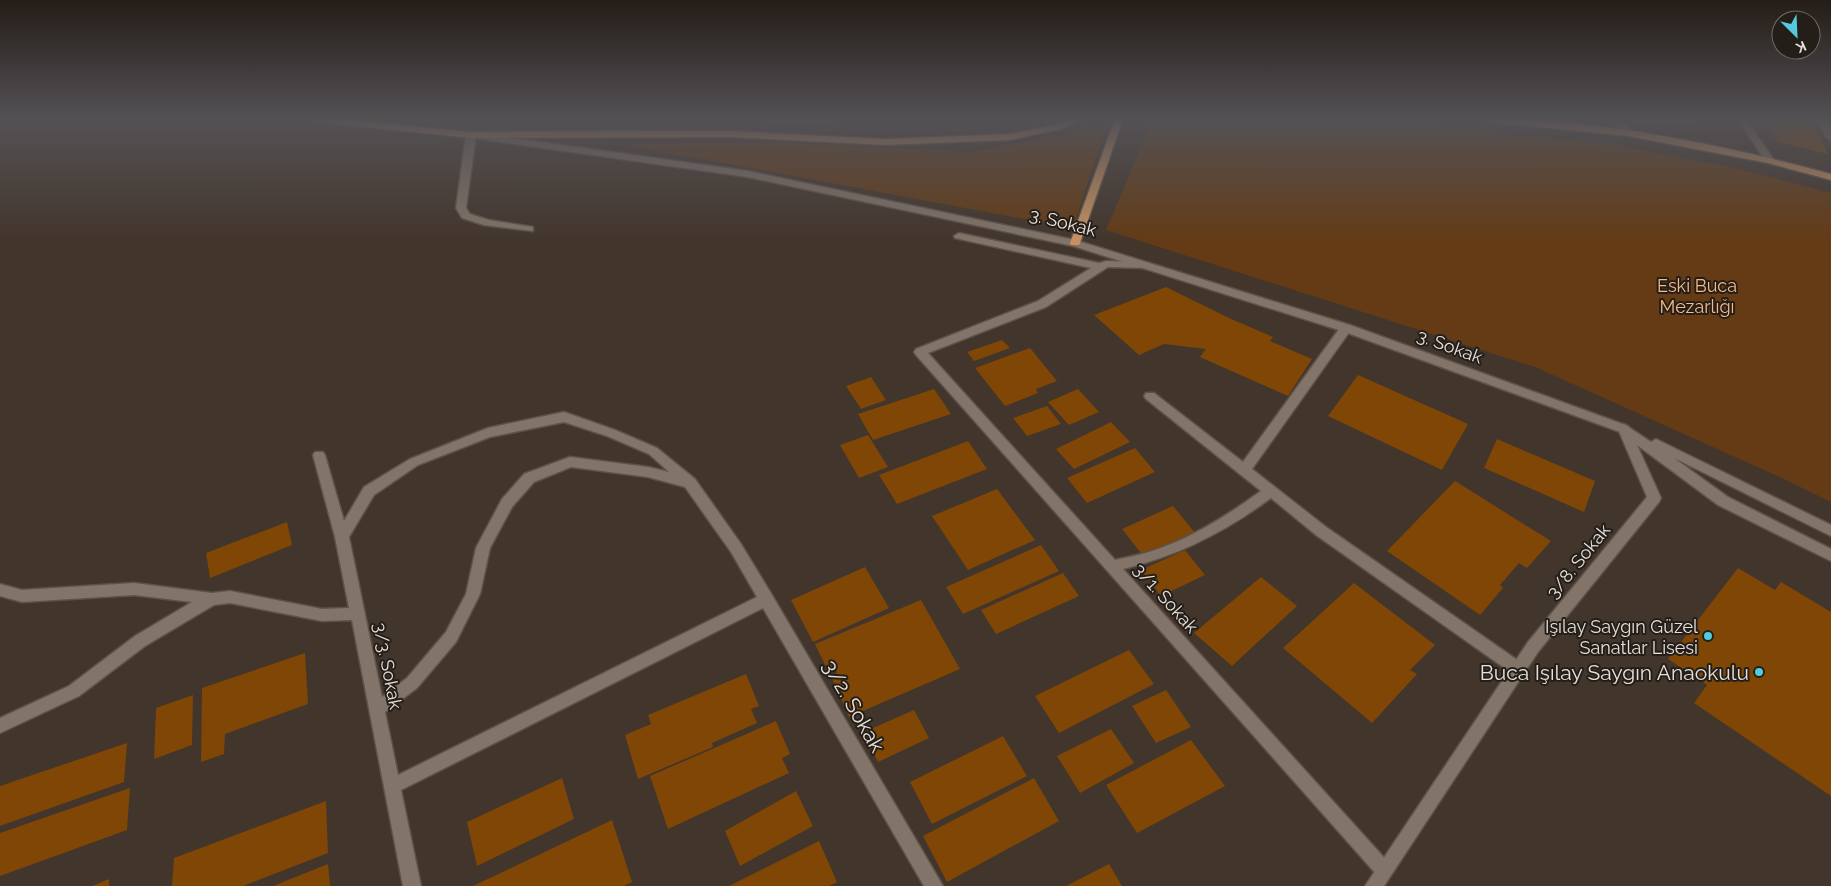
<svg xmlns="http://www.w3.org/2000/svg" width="1831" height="886" viewBox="0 0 1831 886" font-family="Raleway,sans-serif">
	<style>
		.green { fill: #643b15 }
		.building { fill: #7f4605 }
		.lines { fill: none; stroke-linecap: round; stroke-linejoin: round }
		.minor-casing { stroke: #5d524a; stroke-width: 3 }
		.tertiary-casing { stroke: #5d524a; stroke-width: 3 }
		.secondary-casing { stroke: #5d524a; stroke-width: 3 }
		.primary-casing { stroke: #5d524a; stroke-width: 3 }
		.minor { fill: #827468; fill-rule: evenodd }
		.tertiary { fill: #827468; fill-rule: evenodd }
		.secondary { fill: #827468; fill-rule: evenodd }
		.primary { fill: #c89161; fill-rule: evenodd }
		.poi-dot { fill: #54cade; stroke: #241e19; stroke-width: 2 }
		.labels { text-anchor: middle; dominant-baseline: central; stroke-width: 4; stroke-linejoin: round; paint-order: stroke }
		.street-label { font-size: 18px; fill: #e6ded8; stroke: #241e19 }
		.park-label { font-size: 18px; fill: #f5b886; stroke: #241e19 }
		.poi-label { font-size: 18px; fill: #e6ded8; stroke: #241e19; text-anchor: end }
		.near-poi-label { font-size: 21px; fill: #e6ded8; stroke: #241e19; text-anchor: end }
		.near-street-label { font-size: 21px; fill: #e6ded8; stroke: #241e19 }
	</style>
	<rect width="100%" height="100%" fill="#42352b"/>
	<!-- green -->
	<g class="green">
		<path d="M1153,119H1359L1620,146L1734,168L1831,193V502L1784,479L1535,367L1106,230Z"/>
		<path d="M1106,127L1073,228L620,144L775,142L972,152Z"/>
	</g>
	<!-- building -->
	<g class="building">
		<path d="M765,119H837V121L764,122Z"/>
		<path d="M1628,119H1690L1696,125H1633Z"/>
		<path d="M1764,119H1812L1828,154L1778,142Z"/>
		<path d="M1166,287L1229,318L1273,337L1270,341L1312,359L1288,396L1200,357L1206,349L1164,344L1139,355L1094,315Z"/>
		<path d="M1002,340L1010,348L974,361L967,352Z"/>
		<path d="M1030,348L1057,381L1036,389L1038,393L1005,406L975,368Z"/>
		<path d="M1358,375L1468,424L1442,470L1328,416Z"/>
		<path d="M871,377L886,400L861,409L846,386Z"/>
		<path d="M934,389L951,414L873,440L858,414Z"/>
		<path d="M1078,389L1099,412L1069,425L1048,402Z"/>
		<path d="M1047,406L1061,424L1027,436L1013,418Z"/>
		<path d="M1111,422L1130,442L1074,469L1056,449Z"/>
		<path d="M868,435L888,467L859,478L840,445Z"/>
		<path d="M1497,439L1595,481L1584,512L1484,468Z"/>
		<path d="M968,441L987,469L897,504L879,475Z"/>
		<path d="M1135,448L1155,472L1087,503L1067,478Z"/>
		<path d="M1455,481L1551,541L1527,568L1519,563L1500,585L1503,588L1480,615L1387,551Z"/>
		<path d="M997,489L1035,540L968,570L932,516Z"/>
		<path d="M1173,506L1196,534L1144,557L1122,529Z"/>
		<path d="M287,522L292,545L210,578L206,553Z"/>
		<path d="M1041,545L1059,571L963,614L946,587Z"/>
		<path d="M1185,550L1205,575L1161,596L1141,570Z"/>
		<path d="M865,567L889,608L813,642L791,600Z"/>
		<path d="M1738,568L1775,590L1781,582L1831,612V796L1694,703L1707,685L1668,659Z"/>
		<path d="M1063,573L1079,596L996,634L981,610Z"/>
		<path d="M1261,577L1297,606L1232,666L1194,633Z"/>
		<path d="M1354,583L1435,645L1410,670L1417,674L1372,723L1283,648Z"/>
		<path d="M921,600L960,669L849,717L831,676L837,673L835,668L828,671L815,644Z"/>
		<path d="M1129,650L1154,684L1059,733L1035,696Z"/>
		<path d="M305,653L308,704L225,734L224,754L201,762L202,688Z"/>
		<path d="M746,674L759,706L751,709L757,723L712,743L713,747L638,779L625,735L651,724L648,715Z"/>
		<path d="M1166,690L1191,727L1156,743L1132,706Z"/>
		<path d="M193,695L192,745L154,759L156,708Z"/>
		<path d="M914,710L929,738L878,762L864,732Z"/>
		<path d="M776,721L790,754L782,758L789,773L668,829L650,776Z"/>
		<path d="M1111,729L1134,763L1080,793L1057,756Z"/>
		<path d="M1003,736L1027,776L932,824L910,782Z"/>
		<path d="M1191,740L1225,786L1137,833L1106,785Z"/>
		<path d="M127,743L124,782L0,826V786Z"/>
		<path d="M562,778L574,819L477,866L467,822Z"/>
		<path d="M1034,778L1059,821L947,882L923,836Z"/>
		<path d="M130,788L127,830L0,876V833Z"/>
		<path d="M796,791L813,826L740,866L725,831Z"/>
		<path d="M326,801L328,853L243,886H172L174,858Z"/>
		<path d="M612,820L632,882L624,886H473Z"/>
		<path d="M819,841L837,882L829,886H729Z"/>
		<path d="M328,864L330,886H273Z"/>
		<path d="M1109,864L1122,886H1066Z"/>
		<path d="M109,879V886H92Z"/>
	</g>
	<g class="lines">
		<!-- minor casing -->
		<g class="minor-casing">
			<g id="minor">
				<path d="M1612,119H1621L1633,133L1631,135H1625Z"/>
				<path d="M1738,119H1746L1774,160L1772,162H1766Z"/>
				<path d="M1817,119H1825L1831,129V140L1826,137Z"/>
				<path d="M471,132L476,135L466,208L470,214L489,220L533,227V231L484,225L462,218L456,208L466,135Z"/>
				<path d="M959,233L1099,263L1106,261L1145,262L1150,265L1145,268L1108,267L1046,307L928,353L1115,560C1127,557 1140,555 1152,551C1192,538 1228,515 1261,491L1146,399L1144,396L1146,393H1154L1243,462L1342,325H1350L1352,328L1350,331L1252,469L1326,527L1523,664L1525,669L1523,674L1518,676L1513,674L1316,535L1271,498C1225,532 1178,556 1123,569L1389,863L1392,869L1389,875L1383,878L1377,875L916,355L914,352L916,349L1038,301L1091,268L955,238L954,236Z"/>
				<path d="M564,412L615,430L657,448L695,479L741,544L772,595L943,886H924L763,608L401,790L421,886H403L352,620L322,621L230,603L214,605L145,646L79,696L0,733V718L69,686L135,636L192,602L134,595L22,602L0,596V584L22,590L134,583L212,593L230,591L322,609L349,608L335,537L313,455L315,452H323L325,455L344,521L364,487L410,459L488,428ZM564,422L607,436L649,454L669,472L648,467L570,457L524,474L502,499L476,548L466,594L446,632L407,678L382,697L349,537L374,495L418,465L490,437ZM571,467L648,477L685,487L731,552L757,597L398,775L385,712L417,688L456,642L480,594L490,548L512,507L534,482Z"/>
			</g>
		</g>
		<!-- tertiary casing -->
		<g class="tertiary-casing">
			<path id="tertiary" d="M476,133L748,171L1075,240L1350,325L1628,426L1630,429L1628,432H1620L1342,331L1073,246L748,177L473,138V134Z"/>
		</g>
		<!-- secondary casing -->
		<g class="secondary-casing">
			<path id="secondary" d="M1624,424L1651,442L1656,439L1660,441L1831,525V536L1674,458L1728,497L1831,549V561L1718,505L1637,445L1661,498L1659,502L1538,652L1384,886H1365L1528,642L1647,497L1618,429L1620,426Z"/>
		</g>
		<!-- primary casing -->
		<g class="primary-casing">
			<g id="primary">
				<path d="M312,119H339L471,132L729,131L885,139L1010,134L1058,124L1072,119H1083L1064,128L1010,140L885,145L729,137L471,138L316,122Z"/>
				<path d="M1115,119H1123L1080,243L1079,245H1071L1070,243Z"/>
				<path d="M1485,119C1599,119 1721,144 1831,174V180L1768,163L1628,136L1489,122Z"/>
			</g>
		</g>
		<!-- minor -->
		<use href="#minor" class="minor"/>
		<!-- tertiary -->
		<use href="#tertiary" class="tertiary"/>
		<!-- secondary -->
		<use href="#secondary" class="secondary"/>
		<!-- primary -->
		<use href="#primary" class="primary"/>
	</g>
	<!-- sky -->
	<linearGradient id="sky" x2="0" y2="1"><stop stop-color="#241d18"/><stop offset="0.49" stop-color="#545155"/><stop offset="1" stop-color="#545155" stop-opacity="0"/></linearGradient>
	<rect width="1831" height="243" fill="url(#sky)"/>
	<!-- markers -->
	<g class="poi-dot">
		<circle cx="1708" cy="636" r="5"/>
		<circle cx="1759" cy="672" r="5"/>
	</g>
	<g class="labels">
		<!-- street labels -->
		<g class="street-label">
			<text transform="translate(1063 222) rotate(14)">3. Sokak</text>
			<text transform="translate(1450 346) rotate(20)">3. Sokak</text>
			<text transform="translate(1578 561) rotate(-51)">3/8. Sokak</text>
			<text transform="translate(1166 598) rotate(48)">3/1. Sokak</text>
			<text transform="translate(388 666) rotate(79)">3/3. Sokak</text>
		</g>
		<!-- park labels -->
		<g class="park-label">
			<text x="1697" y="285">Eski Buca<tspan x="1697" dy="21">Mezarlığı</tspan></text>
		</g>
		<!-- poi labels -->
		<g class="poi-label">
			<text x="1698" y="626">Işılay Saygın Güzel<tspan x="1698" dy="21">Sanatlar Lisesi</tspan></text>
		</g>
		<!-- near-poi labels -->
		<g class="near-poi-label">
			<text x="1749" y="672">Buca Işılay Saygın Anaokulu</text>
		</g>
		<!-- near-street labels -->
		<g class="near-street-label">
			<text transform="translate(854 706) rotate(60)">3/2. Sokak</text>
		</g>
	</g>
	<!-- north arrow -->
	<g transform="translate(1796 35) rotate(156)"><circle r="24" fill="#241e19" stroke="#726b65"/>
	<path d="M0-4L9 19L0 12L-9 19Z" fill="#54cade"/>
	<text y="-8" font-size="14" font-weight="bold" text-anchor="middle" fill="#e6ded8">K</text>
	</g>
</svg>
